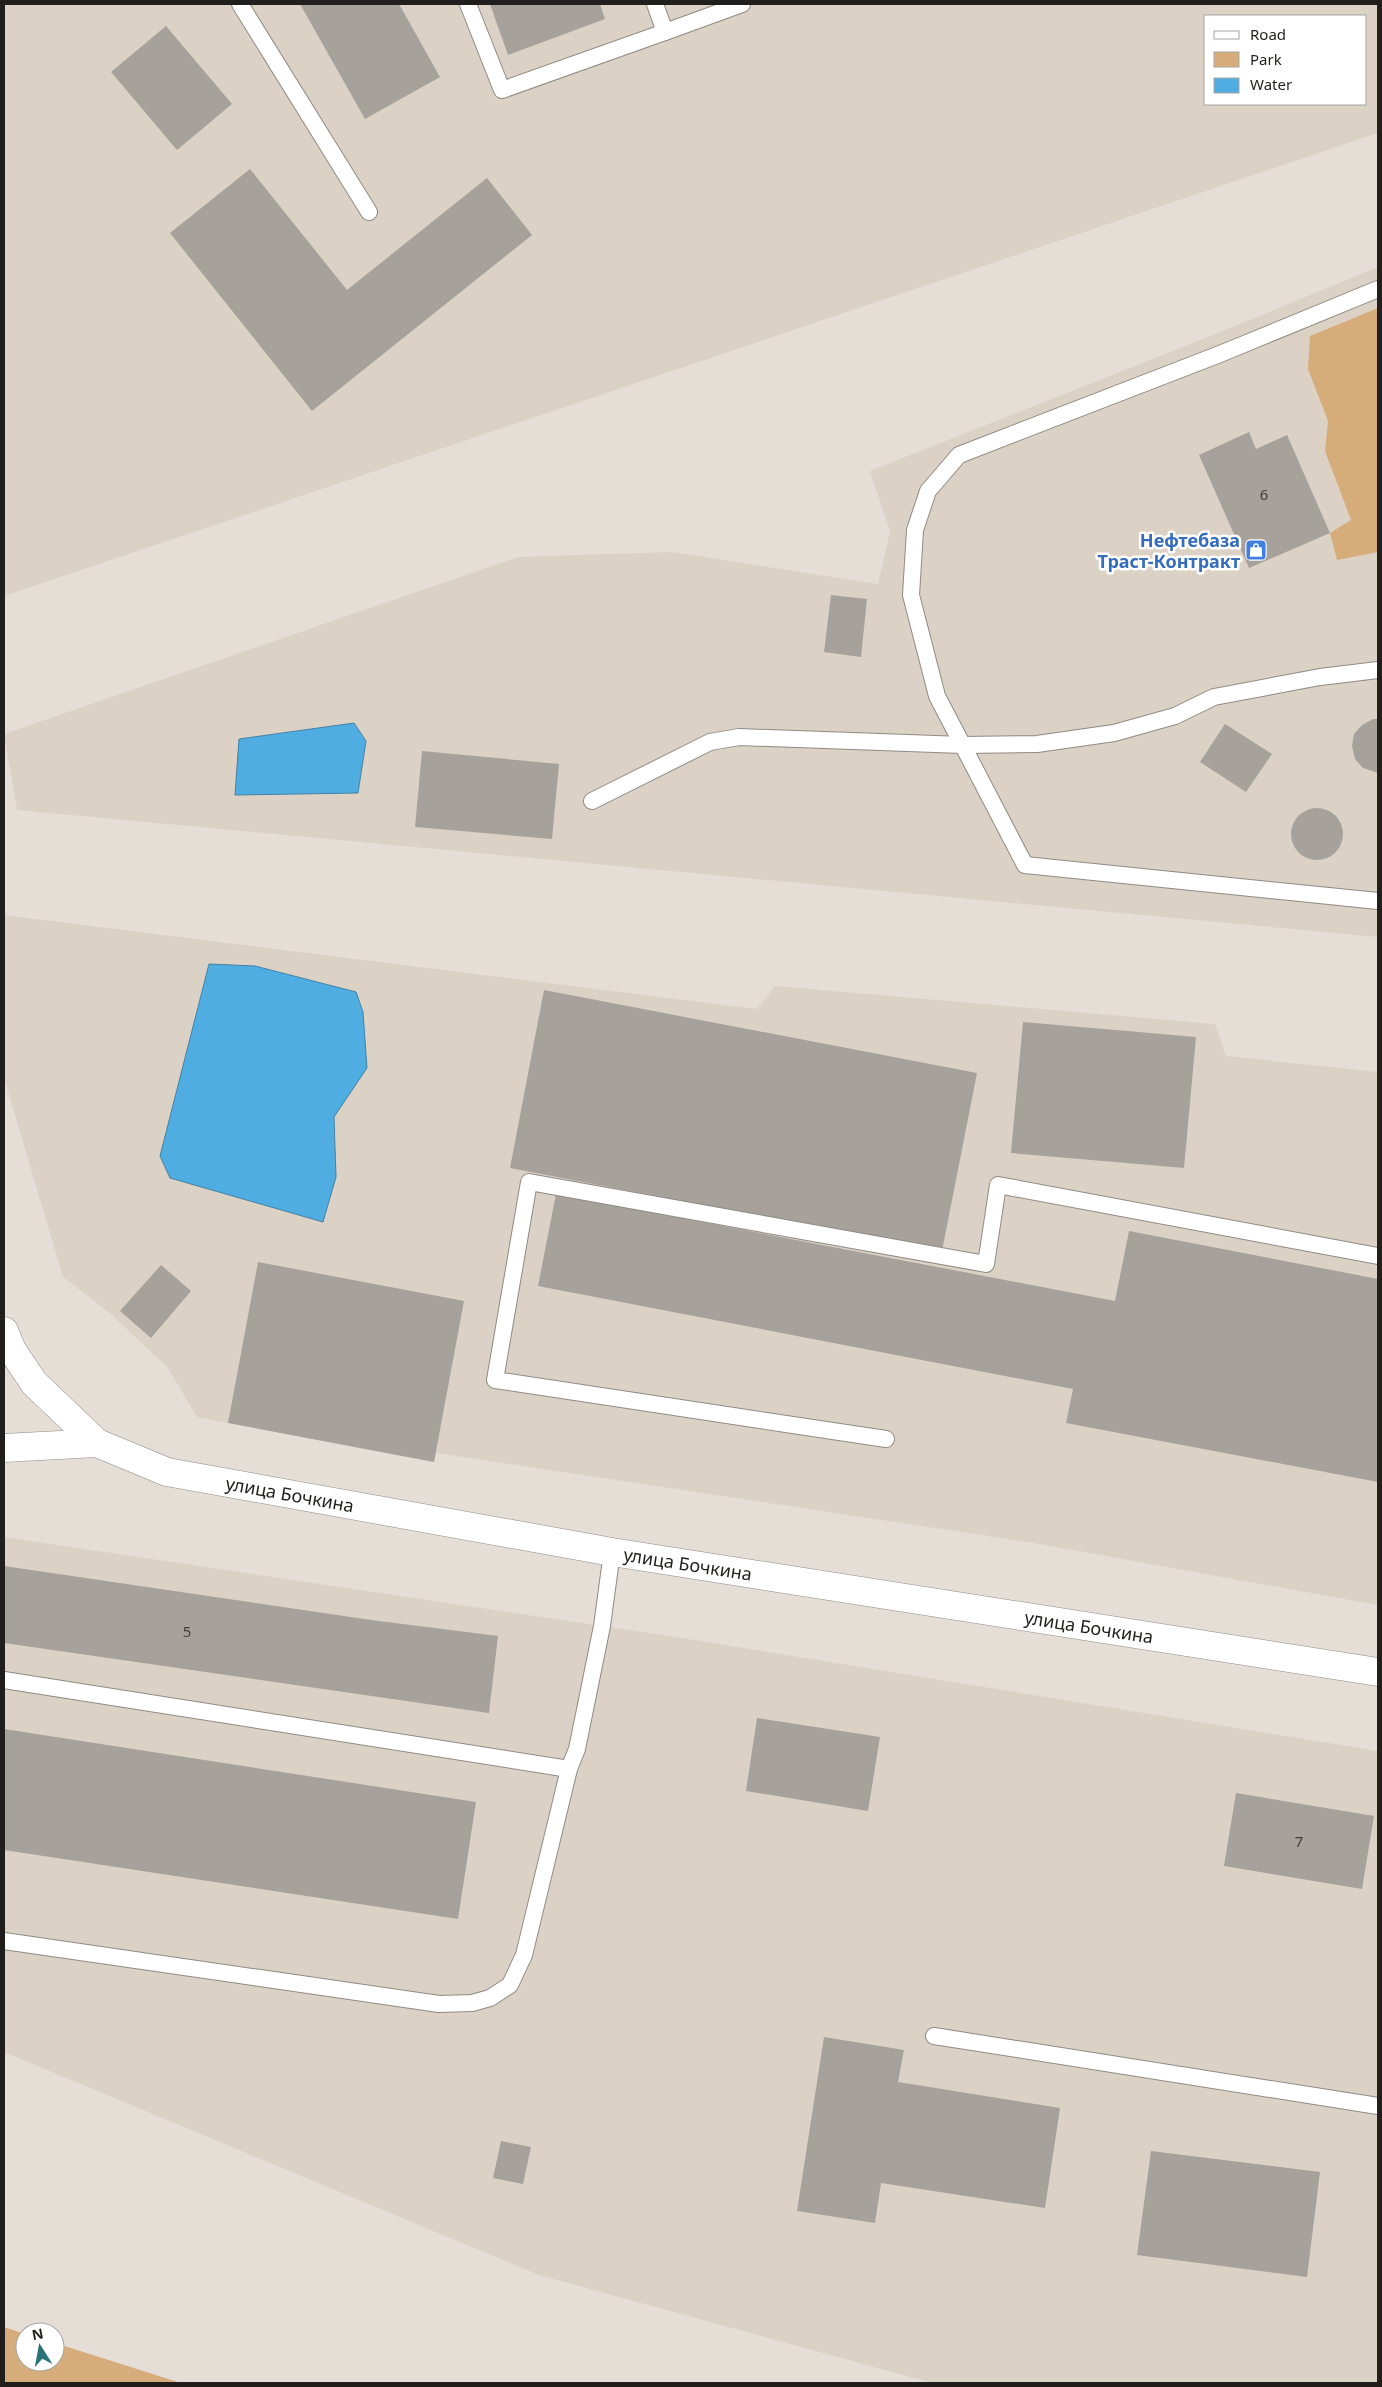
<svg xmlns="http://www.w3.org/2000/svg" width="1382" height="2387" viewBox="0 0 1382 2387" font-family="'Noto Sans',sans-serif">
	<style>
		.built { fill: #dcd1c5; fill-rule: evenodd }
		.green { fill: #d6ad7a }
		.water { fill: #50ade1; stroke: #4282a6 }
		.building { fill: #a6a19a }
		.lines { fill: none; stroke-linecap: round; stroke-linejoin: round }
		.lane-casing { stroke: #908a84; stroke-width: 18 }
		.street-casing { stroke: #908a84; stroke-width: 29 }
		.secondary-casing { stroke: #908a84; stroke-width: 29 }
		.lane { stroke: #fff; stroke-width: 16 }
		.street { stroke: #fff; stroke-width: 28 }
		.secondary { stroke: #fff; stroke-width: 28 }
		.labels { text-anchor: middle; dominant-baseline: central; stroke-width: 5; stroke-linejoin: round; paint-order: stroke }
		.number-label { font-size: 15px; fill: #42403c }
		.shop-label { font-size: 18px; font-weight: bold; fill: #366cbe; stroke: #fff; text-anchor: end }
		.street-label { font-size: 18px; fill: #211f1d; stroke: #fff }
	</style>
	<rect width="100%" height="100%" fill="#e4ded7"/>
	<!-- built -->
	<g class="built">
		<path d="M4,4H1378V133L4,596ZM1206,16H1366V104H1206Z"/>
		<path d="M1378,267V937L17,810L4,734L518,557L672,552L878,584L890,531L870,471L1213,335Z"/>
		<path d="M4,915L757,1009L775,986L1215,1024L1226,1056L1378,1072V1605L1028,1542L436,1453L434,1462L197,1417L168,1368L111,1314L63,1277L4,1078Z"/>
		<path d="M4,1537L670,1636L1378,1751V2383H932L539,2275L4,2052Z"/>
	</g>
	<!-- green -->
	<g class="green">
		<path d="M1378,308V552L1337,560L1330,533L1351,520L1325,451L1328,421L1308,369L1310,336Z"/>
		<path d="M4,2327L25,2334V2362H55V2343L181,2383H4Z"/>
	</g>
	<!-- water -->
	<g class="water">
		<path d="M354,723L366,741L358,793L235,795L239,739Z"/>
		<path d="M209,964L255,966L356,992L363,1012L367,1068L334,1117L336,1177L323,1222L170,1178L160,1156Z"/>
	</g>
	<!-- building -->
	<g class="building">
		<path d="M300,4H399L440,77L365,119Z"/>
		<path d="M490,4H600L605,19L508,55Z"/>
		<path d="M166,26L232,104L177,150L111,72Z"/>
		<path d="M250,169L347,290L487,178L532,235L312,411L170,233Z"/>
		<path d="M1249,432L1256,449L1287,435L1330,533L1249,568L1199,455Z"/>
		<path d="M831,595L867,599L861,657L824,652Z"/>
		<path d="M1373,719H1378V773L1363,768L1355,759L1352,746L1354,734L1362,725Z"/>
		<path d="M1225,724L1272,754L1246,792L1200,762Z"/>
		<path d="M422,751L559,764L552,839L415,827Z"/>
		<circle cx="1317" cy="834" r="26"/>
		<path d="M544,990L977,1073L942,1251L510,1168Z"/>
		<path d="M1023,1022L1196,1037L1184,1168L1011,1153Z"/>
		<path d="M556,1194L1115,1301L1129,1231L1378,1279V1482L1066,1423L1073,1389L538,1286Z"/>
		<path d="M258,1262L464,1301L434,1462L228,1423Z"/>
		<path d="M161,1265L191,1291L151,1338L120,1311Z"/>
		<path d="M4,1566L371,1620L498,1636L489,1713L4,1643Z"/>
		<path d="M757,1718L880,1737L868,1811L746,1791Z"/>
		<path d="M4,1729L476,1802L458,1919L4,1850Z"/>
		<path d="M1236,1793L1374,1816L1362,1889L1224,1866Z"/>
		<path d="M824,2037L904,2050L898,2082L1060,2108L1045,2208L881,2183L875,2223L797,2211Z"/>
		<path d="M501,2141L531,2147L523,2184L493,2178Z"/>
		<path d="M1151,2151L1320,2172L1307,2277L1137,2255Z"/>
	</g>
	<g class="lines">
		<!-- lane casing -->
		<g class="lane-casing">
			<g id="lane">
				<path d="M240,4L369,212"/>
				<path d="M468,4L502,90L665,32"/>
				<path d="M655,4L665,32L742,4"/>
				<path d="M1378,289L1220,354L959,455L928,491L915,530L911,595L937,696L1025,865L1378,901"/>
				<path d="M592,801L710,742L739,737L963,745L1037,744L1114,733L1175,716L1214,697L1320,677L1378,670"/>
				<path d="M886,1439L495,1380L529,1182L986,1264L998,1185L1378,1256"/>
				<path d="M4,1680L569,1769"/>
				<path d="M4,1941L439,2004L472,2003L490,1998L510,1985L524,1955L569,1769L577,1749L602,1626L612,1552"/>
				<path d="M934,2036L1378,2106"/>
			</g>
		</g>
		<!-- street casing -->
		<g class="street-casing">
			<path id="street" d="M4,1448L97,1443"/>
		</g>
		<!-- secondary casing -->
		<g class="secondary-casing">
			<g id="secondary">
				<path id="s1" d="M4,1331L12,1350L34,1383L97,1443L167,1472L612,1552L1378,1672"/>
			</g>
		</g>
		<!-- lane -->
		<use href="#lane" class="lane"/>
		<!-- street -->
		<use href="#street" class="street"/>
		<!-- secondary -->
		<use href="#secondary" class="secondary"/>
	</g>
	<!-- icons -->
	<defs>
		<g id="shop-square" transform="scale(1.125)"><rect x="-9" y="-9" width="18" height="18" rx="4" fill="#3f7fe0" stroke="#fff"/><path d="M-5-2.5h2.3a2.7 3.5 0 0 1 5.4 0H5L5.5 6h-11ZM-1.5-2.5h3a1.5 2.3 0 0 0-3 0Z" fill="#fff"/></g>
	</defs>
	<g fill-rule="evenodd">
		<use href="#shop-square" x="1256" y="550"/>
	</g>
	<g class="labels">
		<!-- number labels -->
		<g class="number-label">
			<text x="1264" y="494">6</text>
			<text x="187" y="1631">5</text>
			<text x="1299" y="1841">7</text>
		</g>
		<!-- shop labels -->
		<g class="shop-label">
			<text x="1240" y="540">Нефтебаза<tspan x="1240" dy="21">Траст-Контракт</tspan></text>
		</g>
		<!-- street labels -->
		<g class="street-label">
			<text stroke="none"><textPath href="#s1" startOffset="348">улица Бочкина</textPath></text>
			<text stroke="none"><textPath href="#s1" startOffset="752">улица Бочкина</textPath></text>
			<text stroke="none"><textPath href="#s1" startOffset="1158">улица Бочкина</textPath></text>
		</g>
	</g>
	<!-- border -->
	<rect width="1382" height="2387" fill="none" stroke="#211f1d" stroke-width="10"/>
	<!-- legend -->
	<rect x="1204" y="15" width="162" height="90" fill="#ffffff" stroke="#a6a5a5"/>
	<rect x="1214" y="31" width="25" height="8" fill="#ffffff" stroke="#a6a5a5"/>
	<text x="1250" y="40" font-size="15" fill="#211f1d">Road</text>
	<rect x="1214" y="52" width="25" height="15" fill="#d6ad7a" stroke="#a6a5a5"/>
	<text x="1250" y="65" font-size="15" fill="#211f1d">Park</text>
	<rect x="1214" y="78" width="25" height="15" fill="#50ade1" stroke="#a6a5a5"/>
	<text x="1250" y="90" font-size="15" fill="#211f1d">Water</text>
	<!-- north arrow -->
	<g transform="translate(40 2347) rotate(349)"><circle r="24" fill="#ffffff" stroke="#a6a5a5"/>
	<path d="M0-4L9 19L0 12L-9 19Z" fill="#297378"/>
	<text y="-8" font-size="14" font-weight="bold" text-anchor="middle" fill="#211f1d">N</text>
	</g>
</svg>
